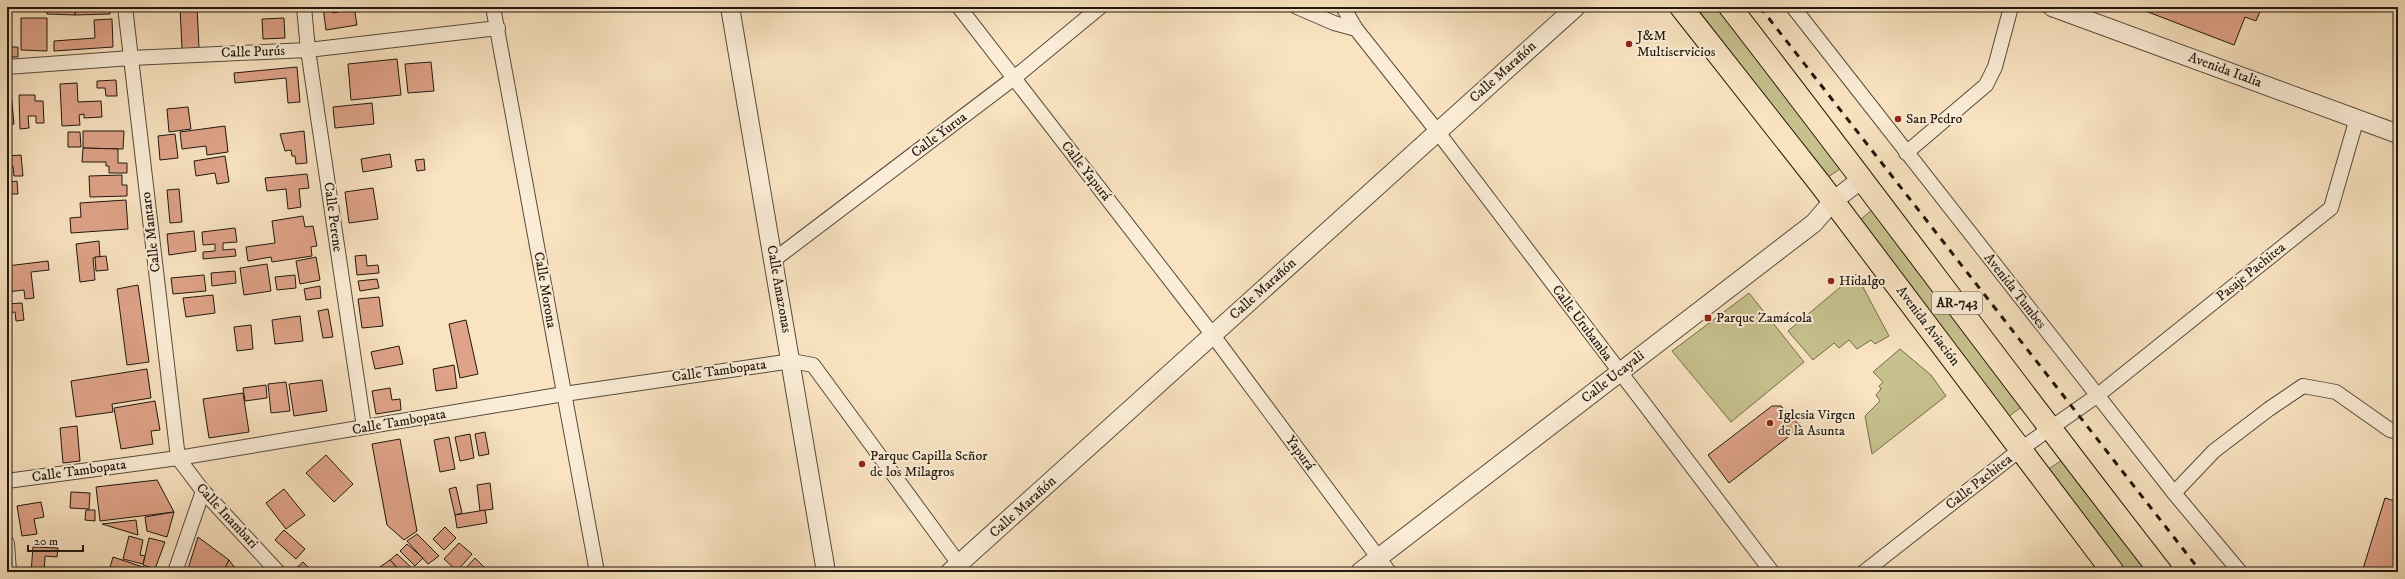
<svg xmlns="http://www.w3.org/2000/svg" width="2405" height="579" viewBox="0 0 2405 579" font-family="'IM FELL DW Pica',serif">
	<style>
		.green { fill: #c6c18d; stroke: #736c4e }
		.building { fill: #dfa389; stroke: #20180f }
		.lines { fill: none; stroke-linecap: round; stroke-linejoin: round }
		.minor-casing { stroke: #564b3c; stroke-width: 16 }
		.tertiary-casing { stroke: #564b3c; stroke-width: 20 }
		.primary-casing { stroke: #20180f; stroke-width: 24 }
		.minor { stroke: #fbedd7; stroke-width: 14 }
		.tertiary { stroke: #fbedd7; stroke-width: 18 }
		.primary { stroke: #f9e3c1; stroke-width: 22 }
		.rail { stroke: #20180f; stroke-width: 3; stroke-dasharray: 7 7; stroke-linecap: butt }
		.poi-dot { fill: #8f2418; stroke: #fbedd7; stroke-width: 1.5 }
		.labels { text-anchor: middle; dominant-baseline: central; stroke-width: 4; stroke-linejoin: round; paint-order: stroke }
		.shield { fill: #fbedd7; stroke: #62584b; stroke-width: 1 }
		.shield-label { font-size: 13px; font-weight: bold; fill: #20180f }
		.poi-label { font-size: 14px; fill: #20180f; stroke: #fbedd7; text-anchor: start }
		.street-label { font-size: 14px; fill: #20180f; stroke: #fbedd7 }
	</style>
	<rect width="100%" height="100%" fill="#f9e3c1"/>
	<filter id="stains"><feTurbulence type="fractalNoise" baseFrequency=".005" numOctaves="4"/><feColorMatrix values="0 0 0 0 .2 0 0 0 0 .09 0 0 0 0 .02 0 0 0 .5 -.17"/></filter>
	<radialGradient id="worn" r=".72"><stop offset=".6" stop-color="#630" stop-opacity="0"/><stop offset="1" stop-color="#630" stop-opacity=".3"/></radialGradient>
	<!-- green -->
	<g class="green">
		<path d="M1696,7H1717L1843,167L1828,177Z"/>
		<path d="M1874,208L2024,405L2008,417L1859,221Z"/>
		<path d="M1856,274L1889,336L1875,344L1871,340L1857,349L1849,340L1839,348L1834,343L1813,360L1788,331Z"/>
		<path d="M1749,293L1804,362L1731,422L1672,351Z"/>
		<path d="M1900,349L1931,375L1946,396L1872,454L1865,416L1880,401L1876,395L1881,389L1879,386L1883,382L1873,372Z"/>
		<path d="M2062,460L2149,572H2122L2047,470Z"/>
	</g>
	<!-- building -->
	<g class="building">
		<path d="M47,7H76L75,15L47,14Z"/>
		<path d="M76,7H109L110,14L75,15Z"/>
		<path d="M180,7H197L199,48L182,49Z"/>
		<path d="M323,7H332L333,13L338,12L337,7H354L357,25L326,30Z"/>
		<path d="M2135,7H2262L2256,21L2245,17L2234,45Z"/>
		<path d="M21,18H47V51L21,50Z"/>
		<path d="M284,18L285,38L263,39L262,19Z"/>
		<path d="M112,19L113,47L54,51V41L95,38L94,20Z"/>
		<path d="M7,30H9V47H18V57H7Z"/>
		<path d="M397,59L401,95L351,100L348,64Z"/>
		<path d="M431,62L434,91L408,93L405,64Z"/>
		<path d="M297,67L300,102L288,103L286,78L235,83L234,73Z"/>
		<path d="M116,80L117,96H106L105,88H97V81Z"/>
		<path d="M77,83L78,102L101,101L102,117L84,118V114L79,115L80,125L62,126L60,84Z"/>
		<path d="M11,92L14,124L7,125V93Z"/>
		<path d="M19,95H35V101H43L44,123H36V116H28L29,128L20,129Z"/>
		<path d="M372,103L374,124L335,128L333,107Z"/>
		<path d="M188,107L191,129L169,132L167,109Z"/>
		<path d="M225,126L228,152L207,155L206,146L182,149L180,132Z"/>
		<path d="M83,131H124L123,149L83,148Z"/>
		<path d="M304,131L307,163L296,164L295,156H292L291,150L285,151L280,134Z"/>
		<path d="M68,132H80L81,147H68Z"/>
		<path d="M175,134L178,158L160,160L158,136Z"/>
		<path d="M83,148L118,149V163H127V173H109V166H106V162H82Z"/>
		<path d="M390,154L392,167L363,172L361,159Z"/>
		<path d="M21,155L23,176H14L13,166L7,167V156Z"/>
		<path d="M225,156L229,182L217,184L215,173L196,176L194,161Z"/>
		<path d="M424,159L425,170L417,171L415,160Z"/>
		<path d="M7,169H9L10,182L17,181L18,194H7Z"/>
		<path d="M307,174L309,188L299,189L301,207L288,209L286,189L267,191L265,178Z"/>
		<path d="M122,175V185H127V196L90,197L89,176Z"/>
		<path d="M373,188L378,219L349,223L345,192Z"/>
		<path d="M179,189L182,222L170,223L167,190Z"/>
		<path d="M126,200L128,229L71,233L70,218L81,217L80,203Z"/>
		<path d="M303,216L305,227L313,226L317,246L311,247L312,256L272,262L271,257L248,261L246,247L275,243L272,221Z"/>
		<path d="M235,228L237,242L223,243V250L235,249L236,256L203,259V252L215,251V244L203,245L202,232Z"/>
		<path d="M194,231L196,251L169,255L167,234Z"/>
		<path d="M99,241L100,257L93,258L95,280L80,282L76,244Z"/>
		<path d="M366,255L367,266L378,265L379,273L357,275L355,256Z"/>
		<path d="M106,256L108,270L96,271L95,257Z"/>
		<path d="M316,257L320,280L300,284L296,261Z"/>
		<path d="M48,261L49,270L31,272L34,298L25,299L24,290L7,292V266Z"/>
		<path d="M267,264L271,291L244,295L240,268Z"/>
		<path d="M235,271L236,283L212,286L211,273Z"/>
		<path d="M204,275L206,291L173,294L171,278Z"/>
		<path d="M295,275L296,288L277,290L275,277Z"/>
		<path d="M377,279L379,288L360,291L358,281Z"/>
		<path d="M138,285L149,362L127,365L117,289Z"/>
		<path d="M320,286L321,298L306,300L304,289Z"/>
		<path d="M213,295L215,313L186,317L183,298Z"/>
		<path d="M379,297L383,326L362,328L358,299Z"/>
		<path d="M22,303L24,320L16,321L15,312L7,313V304Z"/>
		<path d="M328,309L333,337L323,338L318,311Z"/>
		<path d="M300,316L303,341L275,344L272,320Z"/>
		<path d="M466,320L478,374L460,378L449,324Z"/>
		<path d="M251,325L253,349L237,351L234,327Z"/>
		<path d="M399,346L403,364L375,369L371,352Z"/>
		<path d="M454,365L457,388L436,391L433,369Z"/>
		<path d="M147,369L151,398L112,404L113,412L76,417L71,381Z"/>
		<path d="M322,380L327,411L294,416L289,384Z"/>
		<path d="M286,382L290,411L271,413L268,384Z"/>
		<path d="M266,385L267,398L245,401L243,388Z"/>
		<path d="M390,388L392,400L400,399L401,410L376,414L372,391Z"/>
		<path d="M243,393L249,432L209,438L203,399Z"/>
		<path d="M155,401L160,430L151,431L153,444L121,449L114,408Z"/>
		<path d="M1772,406H1781L1801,427L1729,483L1708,455Z"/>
		<path d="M77,426L80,461L63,463L60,428Z"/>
		<path d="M485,432L489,454L479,456L475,434Z"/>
		<path d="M470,434L474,458L460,461L455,437Z"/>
		<path d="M449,437L455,469L440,472L434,440Z"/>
		<path d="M400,439L417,531L404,540L387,525L372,444Z"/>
		<path d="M326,455L353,484L334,502L306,473Z"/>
		<path d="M157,480L174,512L100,521L96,487Z"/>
		<path d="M490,483L493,509L480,511L477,485Z"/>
		<path d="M456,487L462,513L455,515L449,489Z"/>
		<path d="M284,489L305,515L286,529L266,503Z"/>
		<path d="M71,492L90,493L89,509L70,508Z"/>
		<path d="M2385,498L2398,502V572H2362Z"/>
		<path d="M41,502L44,517L34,519L37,534L22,536L17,506Z"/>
		<path d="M86,510H95V521L85,520Z"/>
		<path d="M485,510L487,523L457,528L455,515Z"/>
		<path d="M174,512L167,537L147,531L145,517Z"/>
		<path d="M136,520L138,535L102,524Z"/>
		<path d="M445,527L456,538L444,550L433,539Z"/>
		<path d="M284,530L305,549L296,559L275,540Z"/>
		<path d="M417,534L439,556L428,564L407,541Z"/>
		<path d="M129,536L143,540L140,555L145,556L143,564L123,559Z"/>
		<path d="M198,537L229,560L223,572H187Z"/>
		<path d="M149,538L165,542L155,569L143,565Z"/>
		<path d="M459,543L472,554L457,571L444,559Z"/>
		<path d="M407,544L423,558L415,566L400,551Z"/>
		<path d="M33,547L58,548L57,557L45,556L44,572H31Z"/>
		<path d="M397,554L413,569L410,572H401L390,560Z"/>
		<path d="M113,557L155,571L116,572L117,569L110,567Z"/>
		<path d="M475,558L489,572H462Z"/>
		<path d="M229,560L238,572H223Z"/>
		<path d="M390,560L401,572H385L380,567Z"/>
		<path d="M303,562L313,572H292Z"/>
		<path d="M380,567L385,572H375Z"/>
	</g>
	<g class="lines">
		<!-- minor casing -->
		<g class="minor-casing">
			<g id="minor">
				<path d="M125,7L178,458L203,491L278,572"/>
				<path d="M304,7L308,50L364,427"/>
				<path d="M493,7L597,572"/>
				<path d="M959,7L1212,334L1389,572"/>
				<path d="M1297,7L1334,23L1356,29L1437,131L1772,572"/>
				<path d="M1343,7L1356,29"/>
				<path d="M1793,7L2174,493L2240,572"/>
				<path d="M7,67L131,58L308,50L498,28"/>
				<path d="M1906,153L1986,85L1995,67L2011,7"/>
				<path d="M775,259L1014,78L1100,7"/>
				<path d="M7,481L178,458L564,394L792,361L813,365L959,564"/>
				<path d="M2174,493L2214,451L2269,409L2303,386L2336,392L2390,430L2398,432"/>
				<path d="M7,543L9,572"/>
				<path d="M175,572L203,491"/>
				<path d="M1864,572L2021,449L2098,395L2331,208L2357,118"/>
			</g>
		</g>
		<!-- tertiary casing -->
		<g class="tertiary-casing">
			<g id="tertiary">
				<path d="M730,7L826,572"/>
				<path d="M2052,7L2398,134"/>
				<path d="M950,572L1576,7"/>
				<path d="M1360,572L1814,223L1833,201L1863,178"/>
			</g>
		</g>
		<!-- primary casing -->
		<g class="primary-casing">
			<g id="primary">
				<path d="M1681,7L1821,185L2113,572"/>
				<path d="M1730,7C1875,194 2015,385 2161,572"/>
			</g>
		</g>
		<!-- minor -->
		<use href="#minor" class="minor"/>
		<!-- tertiary -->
		<use href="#tertiary" class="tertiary"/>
		<!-- primary -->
		<use href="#primary" class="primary"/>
		<!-- rail -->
		<path class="rail" d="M1760,7L2201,572"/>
	</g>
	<!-- markers -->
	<g class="poi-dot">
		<circle cx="1629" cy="44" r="4"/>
		<circle cx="1898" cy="119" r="4"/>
		<circle cx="1831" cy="281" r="4"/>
		<rect x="1704" y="314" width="8" height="8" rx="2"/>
		<circle cx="1770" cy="423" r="4"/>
		<circle cx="862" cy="464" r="4"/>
	</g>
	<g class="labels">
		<!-- shield labels -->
		<rect class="shield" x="1932" y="292" width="50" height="22" rx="3"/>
		<g class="shield-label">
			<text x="1957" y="303">AR-743</text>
		</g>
		<!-- poi labels -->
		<g class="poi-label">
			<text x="1637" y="36">J&amp;M<tspan x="1637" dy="16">Multiservicios</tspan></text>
			<text x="1906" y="119">San Pedro</text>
			<text x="1839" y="281">Hidalgo</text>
			<text x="1716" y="318">Parque Zamácola</text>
			<text x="1778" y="415">Iglesia Virgen<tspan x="1778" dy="16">de la Asunta</tspan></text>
			<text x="870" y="456">Parque Capilla Señor<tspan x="870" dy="16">de los Milagros</tspan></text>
		</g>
		<!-- street labels -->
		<g class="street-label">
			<text transform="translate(253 52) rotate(-2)">Calle Purús</text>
			<text transform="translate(2225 70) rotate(20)">Avenida Italia</text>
			<text transform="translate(1503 72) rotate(-42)">Calle Marañón</text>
			<text transform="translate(939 135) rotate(-37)">Calle Yurua</text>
			<text transform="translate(1086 171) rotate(52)">Calle Yapurá</text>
			<text transform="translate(333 217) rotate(82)">Calle Perene</text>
			<text transform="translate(151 232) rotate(-97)">Calle Mantaro</text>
			<text transform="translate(2251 272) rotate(-39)">Pasaje Pachitea</text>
			<text transform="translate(779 289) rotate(80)">Calle Amazonas</text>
			<text transform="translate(1263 289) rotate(-42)">Calle Marañón</text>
			<text transform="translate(545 290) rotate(80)">Calle Morona</text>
			<text transform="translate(2015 291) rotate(52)">Avenida Tumbes</text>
			<text transform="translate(1582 323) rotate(53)">Calle Urubamba</text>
			<text transform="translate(1928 326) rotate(53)">Avenida Aviación</text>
			<text transform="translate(719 371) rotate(-8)">Calle Tambopata</text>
			<text transform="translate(1613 377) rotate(-38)">Calle Ucayali</text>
			<text transform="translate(399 422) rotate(-10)">Calle Tambopata</text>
			<text transform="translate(1300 453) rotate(54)">Yapurá</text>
			<text transform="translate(79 471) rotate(-8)">Calle Tambopata</text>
			<text transform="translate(1979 482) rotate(-38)">Calle Pachitea</text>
			<text transform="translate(1023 507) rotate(-42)">Calle Marañón</text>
			<text transform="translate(227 516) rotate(47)">Calle Inambari</text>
		</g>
	</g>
	<!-- margin -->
	<rect width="2405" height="579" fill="none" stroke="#f9e3c1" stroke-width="24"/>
	<rect x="8" y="8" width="2389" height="563" fill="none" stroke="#20180f" stroke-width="2"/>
	<rect x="12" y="12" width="2381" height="555" fill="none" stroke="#20180f"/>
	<!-- scale -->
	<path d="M28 545v6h55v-6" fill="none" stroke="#20180f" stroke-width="2"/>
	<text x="34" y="545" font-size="12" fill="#20180f" stroke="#fbedd7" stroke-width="3" paint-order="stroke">20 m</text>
	<rect width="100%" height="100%" filter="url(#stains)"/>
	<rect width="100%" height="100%" fill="url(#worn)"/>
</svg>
